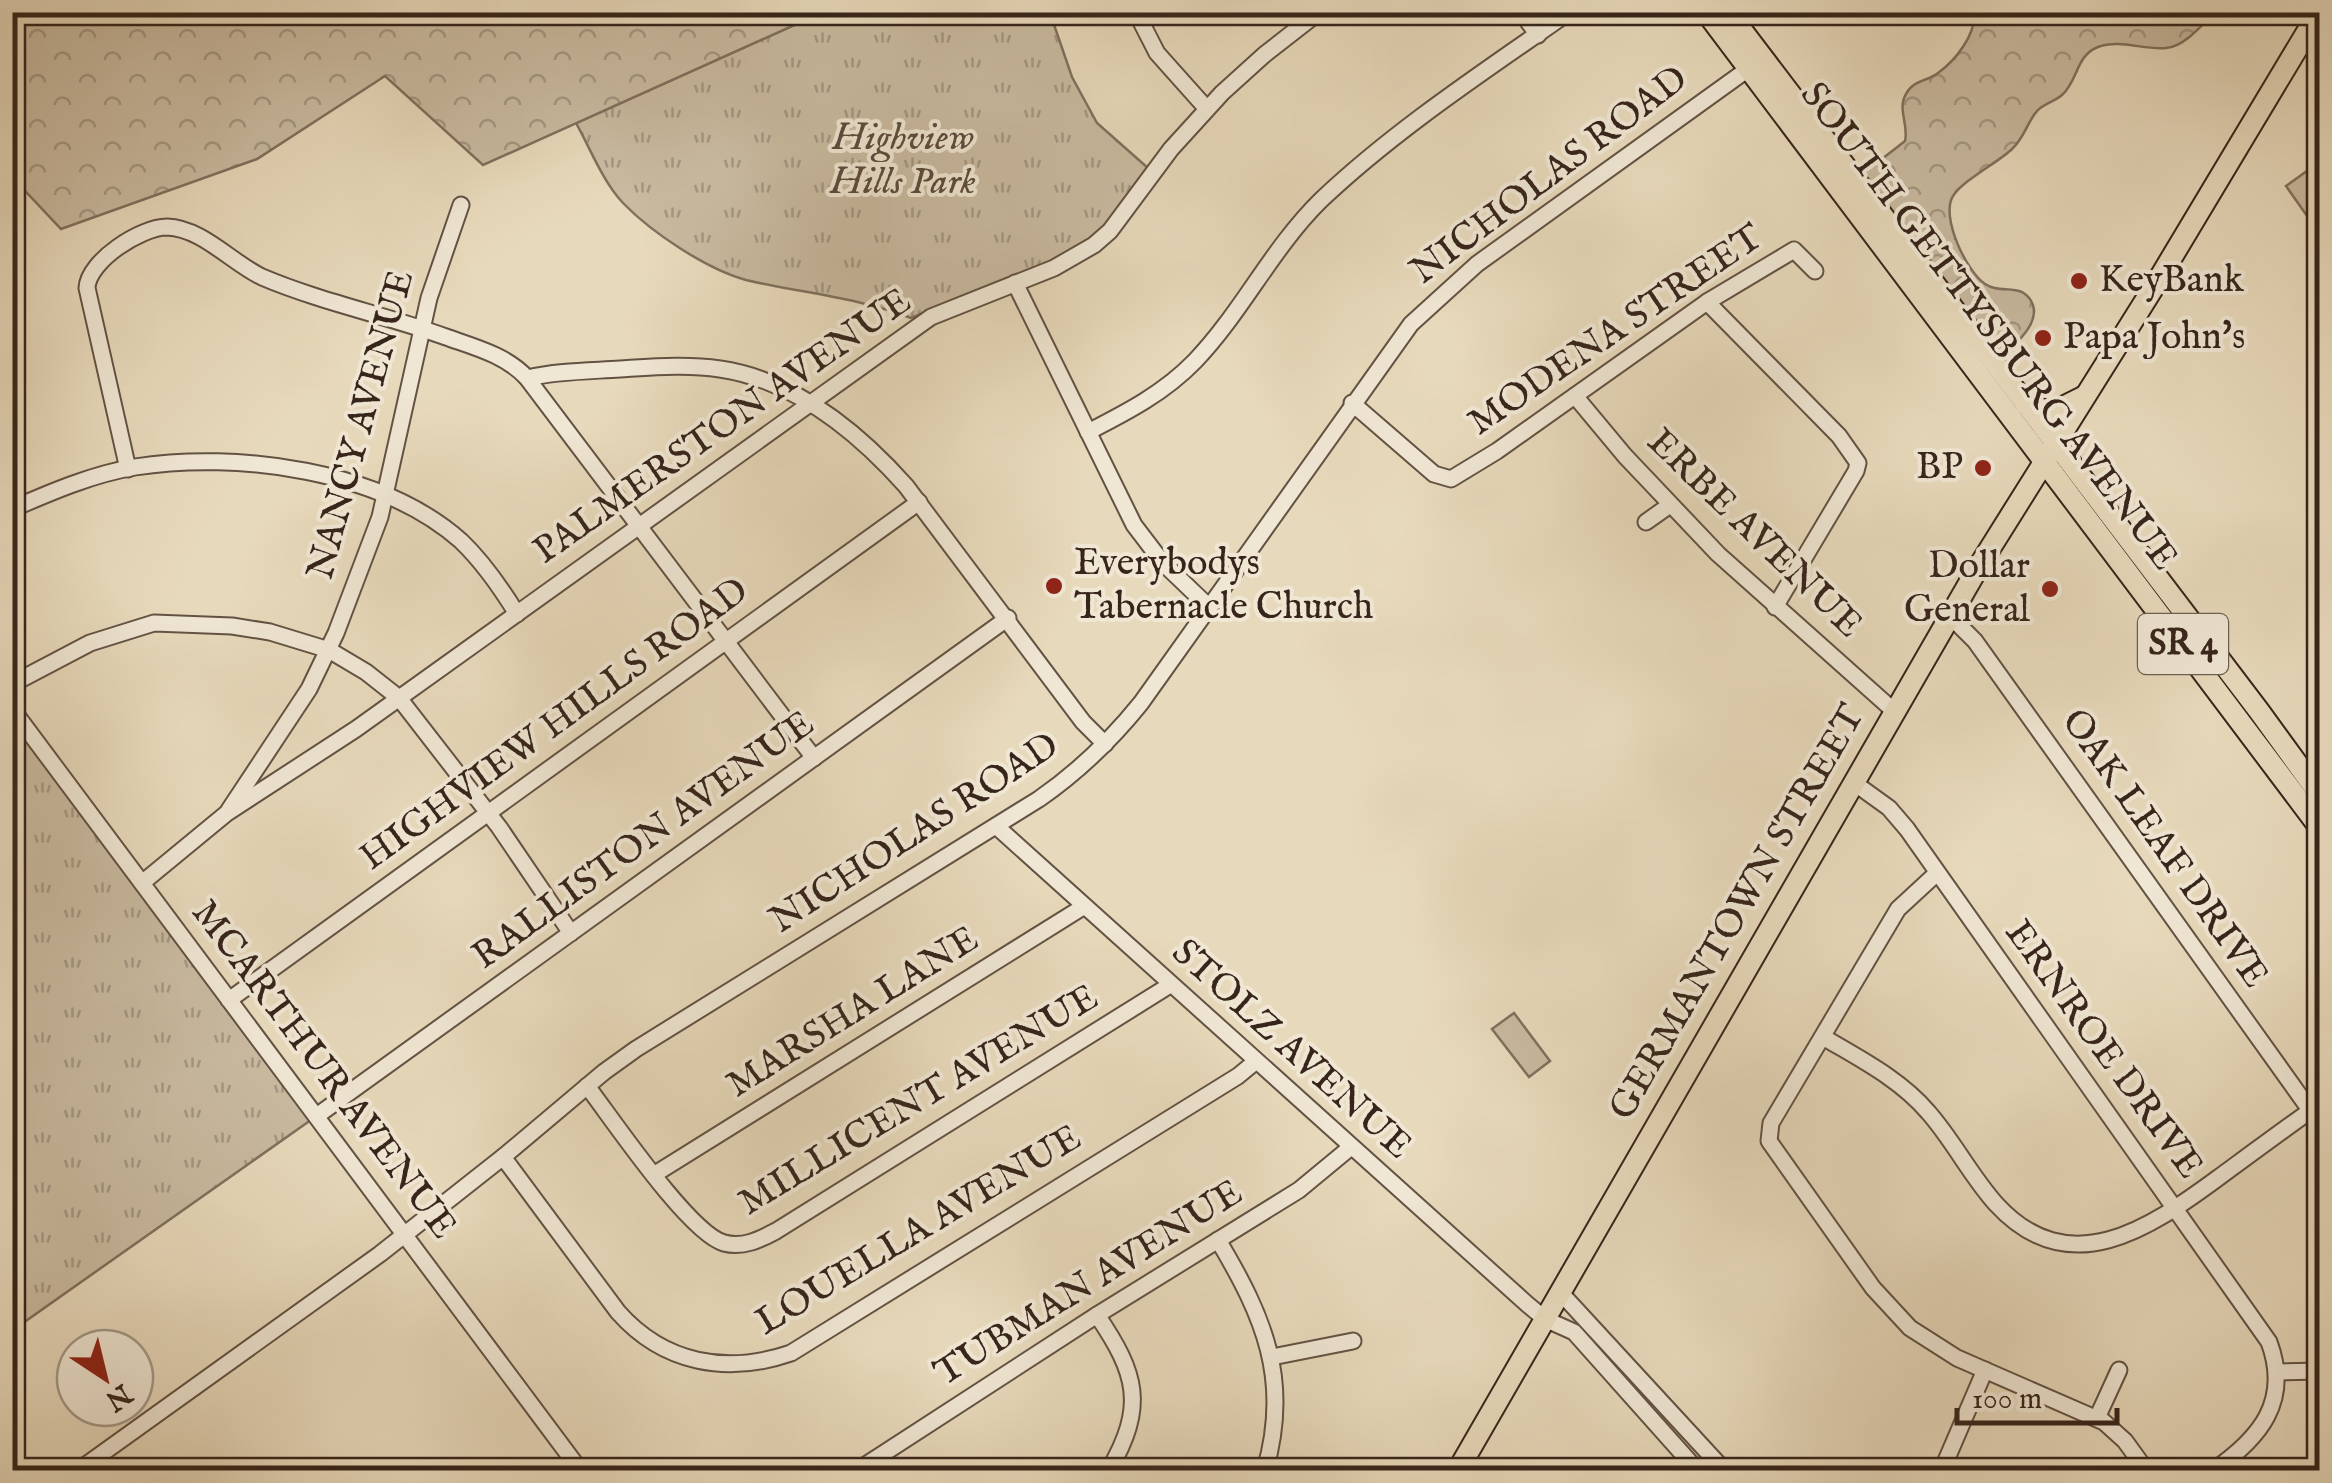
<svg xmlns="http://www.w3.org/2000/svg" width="2332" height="1483" viewBox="0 0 2332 1483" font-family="'IM FELL English',serif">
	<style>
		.grass { fill: url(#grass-tufts); stroke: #80705e; stroke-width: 2.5 }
		.forest { fill: url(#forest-crowns); stroke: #80705e; stroke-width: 2.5 }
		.pitch { fill: #c9baa0; stroke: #80705e; stroke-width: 2.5 }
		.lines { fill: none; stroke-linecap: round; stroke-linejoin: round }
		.minor-casing { stroke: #635243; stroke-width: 19 }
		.major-casing { stroke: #37251b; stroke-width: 24 }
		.minor { stroke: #efe6d3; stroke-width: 15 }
		.major { stroke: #e7d9bb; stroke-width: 20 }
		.poi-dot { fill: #8f2418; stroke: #efe6d3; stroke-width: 4 }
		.labels { text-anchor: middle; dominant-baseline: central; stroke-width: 8; stroke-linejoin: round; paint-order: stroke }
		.shield { fill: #efe6d3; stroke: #6e5f52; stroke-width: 2.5 }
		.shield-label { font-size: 35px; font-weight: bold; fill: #37251b }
		.park-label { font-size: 38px; font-style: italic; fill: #5c4a3c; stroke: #efe6d3 }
		.street-label { font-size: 38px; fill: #37251b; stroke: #efe6d3 }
		.poi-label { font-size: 38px; fill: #37251b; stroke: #efe6d3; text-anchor: start }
	</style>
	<defs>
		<pattern id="grass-tufts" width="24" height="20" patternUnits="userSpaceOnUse" patternTransform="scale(2.5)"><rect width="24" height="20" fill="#c9baa0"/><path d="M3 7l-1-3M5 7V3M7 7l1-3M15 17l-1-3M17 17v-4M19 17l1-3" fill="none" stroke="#a49782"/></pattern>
		<pattern id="forest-crowns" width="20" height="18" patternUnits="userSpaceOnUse" patternTransform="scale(2.5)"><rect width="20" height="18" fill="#c9baa0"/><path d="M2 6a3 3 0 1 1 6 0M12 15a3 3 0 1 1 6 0" fill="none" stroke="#a49782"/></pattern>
	</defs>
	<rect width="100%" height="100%" fill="#e7d9bb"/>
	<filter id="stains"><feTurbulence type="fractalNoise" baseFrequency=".002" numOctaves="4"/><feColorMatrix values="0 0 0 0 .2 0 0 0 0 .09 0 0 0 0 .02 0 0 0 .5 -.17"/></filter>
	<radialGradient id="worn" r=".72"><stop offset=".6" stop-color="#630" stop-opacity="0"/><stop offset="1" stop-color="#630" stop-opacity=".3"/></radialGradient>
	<!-- grass -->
	<g class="grass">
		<path d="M821,13H1050L1072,77L1097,123L1149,169L1098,235L1054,263L911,318C857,297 801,293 746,280C706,269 651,232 623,203C603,182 590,148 576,123Z"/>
		<path d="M13,709L318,1115L13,1330Z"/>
	</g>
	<!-- forest -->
	<g class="forest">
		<path d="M50,13V12L821,13L483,165L385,76L257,159L61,229L13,178V22Z"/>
		<path d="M1974,13H2214C2202,25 2184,47 2166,48C2143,50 2120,39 2098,47C2076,55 2078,81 2062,95C2054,102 2044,103 2037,111C2027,123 2024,138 2012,149C1999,162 1963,180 1953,196C1940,217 1967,272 1985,284C1997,292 2010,287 2022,292C2029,296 2033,302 2034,310C2035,332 2006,349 1997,366L1855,180L1905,141C1909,125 1897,109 1906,94C1913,80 1928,81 1938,73C1956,60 1976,34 1974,13Z"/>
	</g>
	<!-- pitch -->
	<g class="pitch">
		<path d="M2319,167H2320L2319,233L2286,186L2307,171Z"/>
		<path d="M1514,1013L1550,1061L1529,1077L1492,1029Z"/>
	</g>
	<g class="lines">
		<!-- minor casing -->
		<g class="minor-casing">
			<g id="minor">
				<path d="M1136,12L1157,53L1207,109"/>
				<path d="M1521,12L1538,35"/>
				<path d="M1015,283L1134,525L1163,563L1209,607"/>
				<path d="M1707,302L1839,436L1858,463L1856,471L1775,607"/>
				<path d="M527,378C558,371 589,371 620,369C653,367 687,364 720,369C795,380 858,432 906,486L1083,722L1105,744"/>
				<path d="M1575,396L1625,456L1718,554L1894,711"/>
				<path d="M1352,403L1434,474L1451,479L1497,451L1707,302L1794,250L1815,271"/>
				<path d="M1088,432C1127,412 1164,393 1195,361C1242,312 1272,248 1321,200C1396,129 1485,71 1569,12"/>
				<path d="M128,469L87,288C88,261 141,227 167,227C202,228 232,263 262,277C321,302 385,315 446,337C474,347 506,355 527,378L814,758"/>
				<path d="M12,509C51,492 93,474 135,467C238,451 381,470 461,541C483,562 501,588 517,614"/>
				<path d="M1646,522L1670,505"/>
				<path d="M1950,616L1975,641L2320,1124"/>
				<path d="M12,684L90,643L154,623L232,626L270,632L329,650L366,672L399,698L499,827L571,933"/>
				<path d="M12,709L580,1470"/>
				<path d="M1853,782L1889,808L1907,829L2269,1342C2291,1401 2260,1438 2214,1470"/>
				<path d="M229,810L309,689L336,633L380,517L429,298L461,205"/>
				<path d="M996,826L1527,1304L1545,1319L1574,1332L1697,1470"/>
				<path d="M1937,873L1898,909L1771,1123L1769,1141L1873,1288L1910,1328L1957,1358L2104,1422L2125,1441L2146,1470"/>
				<path d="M142,883L227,813L356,729L931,317L1054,268L1094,245L1110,231L1171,149L1222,93L1264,55L1319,12"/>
				<path d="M229,1000L919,502"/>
				<path d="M1823,1037C1860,1059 1900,1079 1928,1112C1953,1140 1970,1175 1996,1204C2069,1284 2150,1228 2218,1178C2248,1156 2279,1133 2310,1111"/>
				<path d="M587,1086C613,1120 689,1233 724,1243C743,1248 759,1240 776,1231L1170,985"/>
				<path d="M318,1115L1008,618"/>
				<path d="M503,1157L618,1312C664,1364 727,1375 791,1353L1238,1076L1255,1062"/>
				<path d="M655,1174L1083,907"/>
				<path d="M1218,1240C1264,1317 1291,1380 1265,1470"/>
				<path d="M1560,1292L1724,1470"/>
				<path d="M1097,1315C1137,1374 1146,1406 1109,1470"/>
				<path d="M1272,1357L1353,1341"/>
				<path d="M2277,1372L2320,1371"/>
				<path d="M2097,1418L2119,1370"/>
				<path d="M79,1470L380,1254L503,1157L604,1072L636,1049L1039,799C1078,772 1112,739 1141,703L1411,324L1477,264L1755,64"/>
				<path d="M858,1470L1097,1315L1299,1190L1351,1147"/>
				<path d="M1942,1470L1985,1370"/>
			</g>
		</g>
		<!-- major casing -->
		<g class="major-casing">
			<g id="major">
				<path d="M1706,12L2320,828"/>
				<path d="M1728,12L2259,711L2320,795"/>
				<path d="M2026,405L2053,412L2085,396"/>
				<path d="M1458,1470L1979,566L2157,282L2319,12"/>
			</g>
		</g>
		<!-- minor -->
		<use href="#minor" class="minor"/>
		<!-- major -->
		<use href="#major" class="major"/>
	</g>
	<!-- markers -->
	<g class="poi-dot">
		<circle cx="2079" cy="281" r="10"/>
		<circle cx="2043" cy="338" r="10"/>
		<circle cx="1983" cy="468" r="10"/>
		<circle cx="1054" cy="586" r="10"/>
		<circle cx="2050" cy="589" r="10"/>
	</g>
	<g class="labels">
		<!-- shield labels -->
		<rect class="shield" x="2138" y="614" width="90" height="60" rx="8"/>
		<g class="shield-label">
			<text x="2183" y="644">SR 4</text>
		</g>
		<!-- park labels -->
		<g class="park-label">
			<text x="903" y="139">Highview<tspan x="903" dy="44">Hills Park</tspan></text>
		</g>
		<!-- street labels -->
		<g class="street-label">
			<text transform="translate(1550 176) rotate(-37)">NICHOLAS ROAD</text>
			<text transform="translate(1988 327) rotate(53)">SOUTH GETTYSBURG AVENUE</text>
			<text transform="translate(1616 331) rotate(-34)">MODENA STREET</text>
			<text transform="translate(362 425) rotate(-75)">NANCY AVENUE</text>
			<text transform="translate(723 427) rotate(-35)">PALMERSTON AVENUE</text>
			<text transform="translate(1754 534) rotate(44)">ERBE AVENUE</text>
			<text transform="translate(555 725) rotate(-36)">HIGHVIEW HILLS ROAD</text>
			<text transform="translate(915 834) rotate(-33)">NICHOLAS ROAD</text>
			<text transform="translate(644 841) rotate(-36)">RALLISTON AVENUE</text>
			<text transform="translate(2164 849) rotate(55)">OAK LEAF DRIVE</text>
			<text transform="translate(1738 913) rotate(-60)">GERMANTOWN STREET</text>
			<text transform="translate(853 1013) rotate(-32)">MARSHA LANE</text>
			<text transform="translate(1291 1050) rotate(42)">STOLZ AVENUE</text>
			<text transform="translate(2103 1050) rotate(54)">ERNROE DRIVE</text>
			<text transform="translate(323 1070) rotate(53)">MCARTHUR AVENUE</text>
			<text transform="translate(919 1101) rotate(-31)">MILLICENT AVENUE</text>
			<text transform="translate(919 1231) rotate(-31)">LOUELLA AVENUE</text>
			<text transform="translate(1089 1284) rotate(-32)">TUBMAN AVENUE</text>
		</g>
		<!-- poi labels -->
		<g class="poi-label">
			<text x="2099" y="281">KeyBank</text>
			<text x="2063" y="338">Papa John's</text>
			<text x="1963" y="468" text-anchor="end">BP</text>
			<text x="1074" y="564">Everybodys<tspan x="1074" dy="44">Tabernacle Church</tspan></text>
			<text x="2030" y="567" text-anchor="end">Dollar<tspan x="2030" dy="44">General</tspan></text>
		</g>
	</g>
	<!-- margin -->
	<rect width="2332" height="1483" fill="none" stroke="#e7d9bb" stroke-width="50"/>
	<rect x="15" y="15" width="2302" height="1453" fill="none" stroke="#37251b" stroke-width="5"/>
	<rect x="25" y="25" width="2282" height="1433" fill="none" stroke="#37251b" stroke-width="2.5"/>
	<!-- north arrow -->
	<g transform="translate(105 1378) rotate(145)"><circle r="48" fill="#efe6d3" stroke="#a59989" stroke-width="2.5"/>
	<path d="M0-8L18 38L0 25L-18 38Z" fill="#8f2418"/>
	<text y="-15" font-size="28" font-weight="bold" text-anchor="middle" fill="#37251b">N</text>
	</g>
	<!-- scale -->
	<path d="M1957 1408v15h160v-15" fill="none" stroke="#37251b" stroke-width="5"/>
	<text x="1972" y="1408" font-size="30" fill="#37251b" stroke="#efe6d3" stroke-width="8" paint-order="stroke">100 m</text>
	<rect width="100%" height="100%" filter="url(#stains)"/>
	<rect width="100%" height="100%" fill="url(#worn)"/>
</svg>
